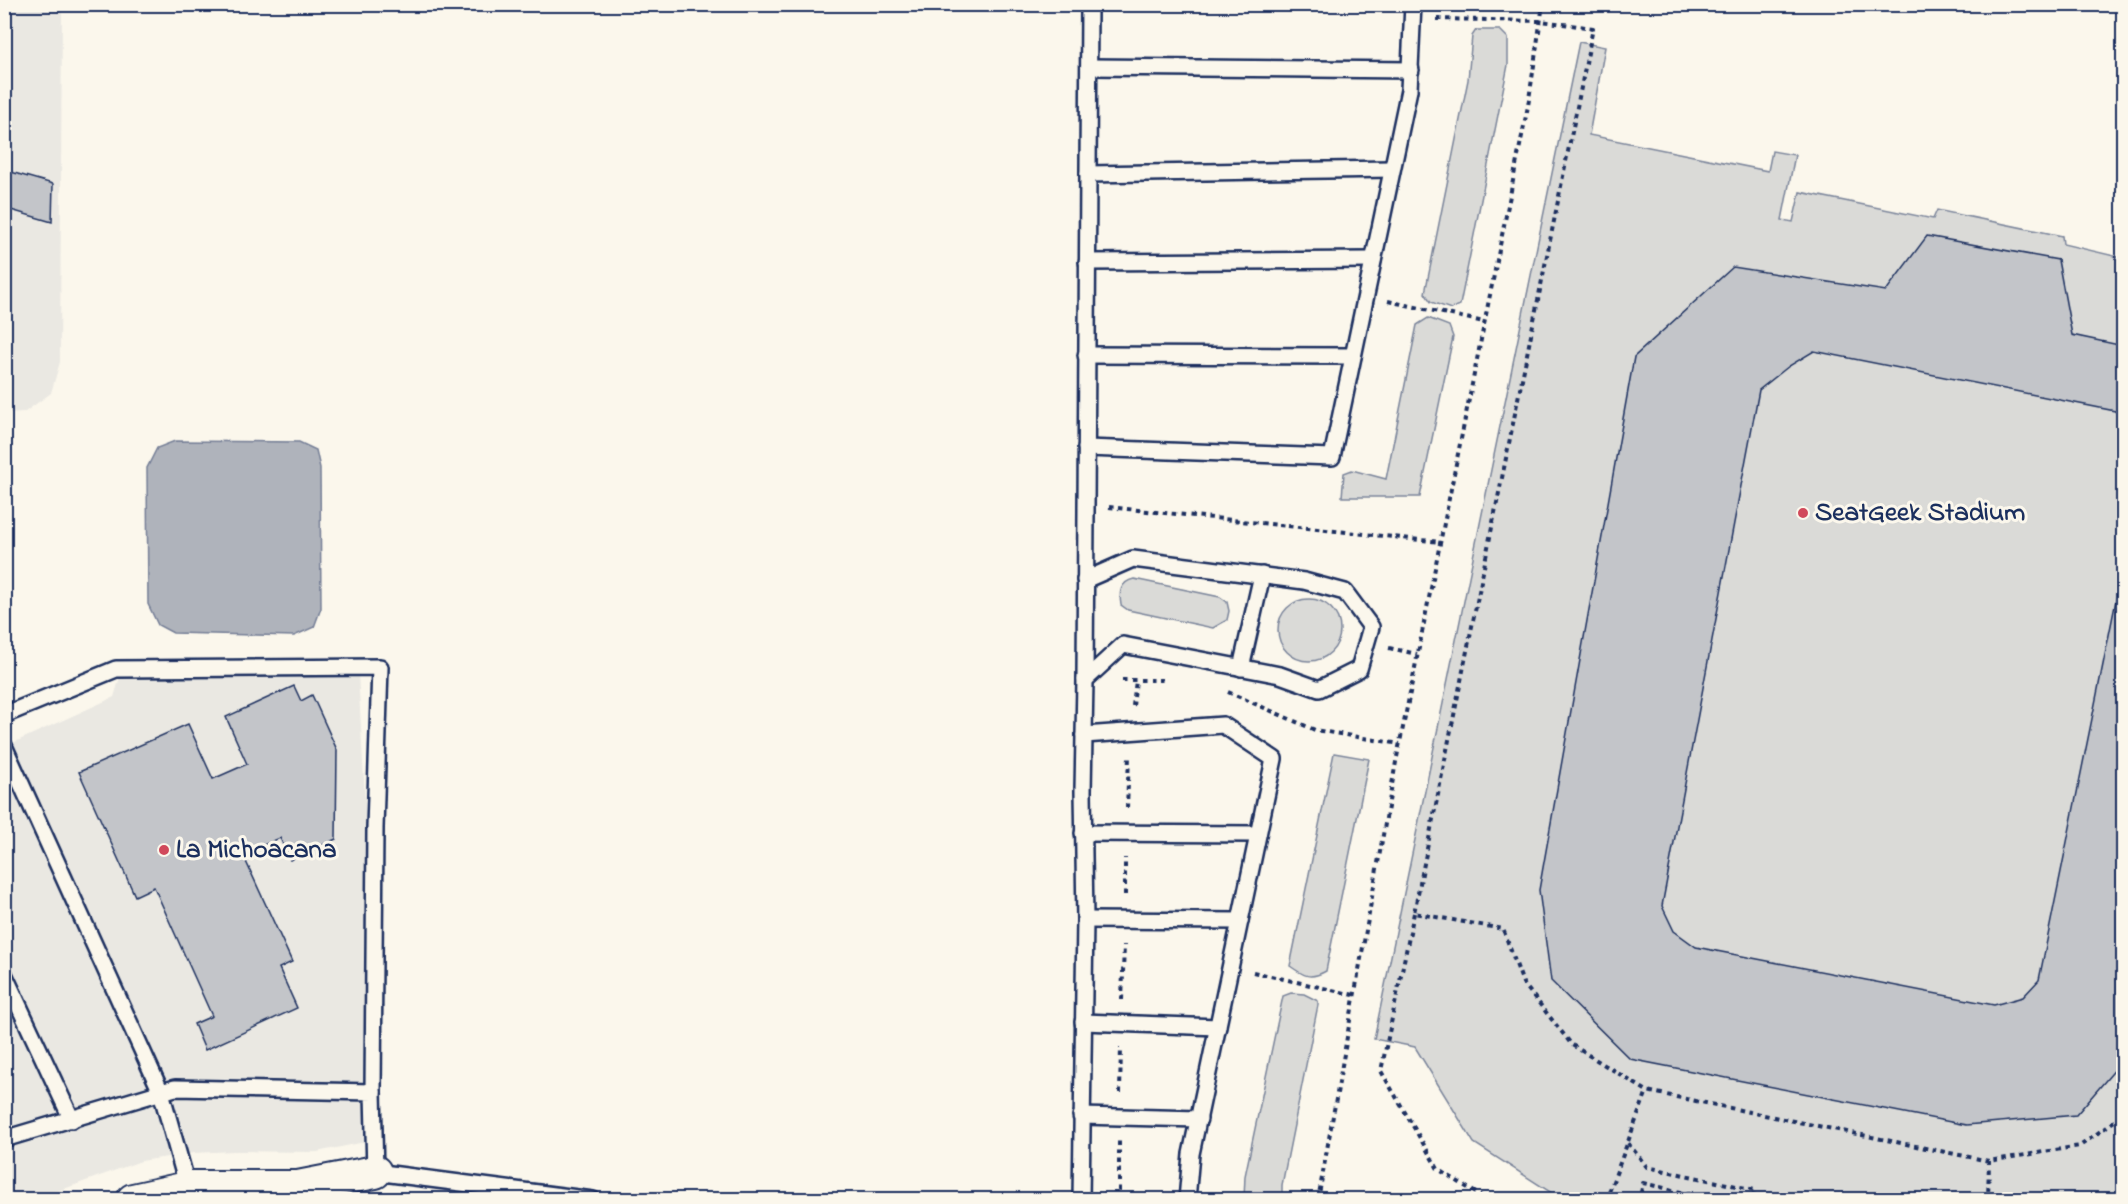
<svg xmlns="http://www.w3.org/2000/svg" width="2128" height="1204" viewBox="0 0 2128 1204" font-family="'Indie Flower',sans-serif">
	<style>
		.built { fill: #eae8e2 }
		.green { fill: #dadad7; stroke: #7a849a; stroke-width: 1.5 }
		.water { fill: #afb3bb; stroke: #747e96; stroke-width: 1.5 }
		.building { fill: #c3c5c9; stroke: #1b2f5e; stroke-width: 1.5 }
		.lines { fill: none; stroke-linecap: round; stroke-linejoin: round }
		.service-casing { stroke: #1b2f5e; stroke-width: 20 }
		.minor-casing { stroke: #1b2f5e; stroke-width: 36 }
		.path { stroke: #1b2f5e; stroke-width: 4; stroke-dasharray: 4.5 4.5; stroke-linecap: butt }
		.service { stroke: #fbf7ec; stroke-width: 15 }
		.minor { stroke: #fbf7ec; stroke-width: 32 }
		.poi-dot { fill: #d1495b; stroke: #fbf7ec; stroke-width: 2 }
		.labels { text-anchor: middle; dominant-baseline: central; stroke-width: 6; stroke-linejoin: round; paint-order: stroke }
		.poi-label { font-size: 27px; font-weight: bold; fill: #1b2f5e; stroke: #fbf7ec; text-anchor: start }
	</style>
	<rect width="100%" height="100%" fill="#fbf7ec"/>
	<filter id="ink" filterUnits="userSpaceOnUse"><feTurbulence type="fractalNoise" baseFrequency=".0167" numOctaves="2"/><feDisplacementMap in="SourceGraphic" scale="12" xChannelSelector="R" yChannelSelector="G"/><feConvolveMatrix kernelMatrix="1 2 1 2 8 2 1 2 1" color-interpolation-filters="sRGB"/></filter>
	<g filter="url(#ink)">
		<!-- built -->
		<g class="built">
			<path d="M5,5H62L60,362L51,393L25,412L5,413Z"/>
			<path d="M124,664L358,673L384,1138L317,1152L234,1151L194,1153L141,1161L50,1194L22,1199H5L4,747L114,697Z"/>
		</g>
		<!-- green -->
		<g class="green">
			<path d="M1476,30H1500L1508,38V65L1460,305L1451,309L1431,302L1425,293L1468,80L1472,36Z"/>
			<path d="M1579,42L1605,47L1589,135L1768,171L1772,151L1795,155L1782,220L1793,222L1800,192L1933,219L1937,210L2062,236L2063,244L2123,258V1199H1561L1474,1143L1415,1047L1374,1039Z"/>
			<path d="M1428,318L1449,326L1453,337L1420,497H1342L1344,473L1352,470L1386,479L1417,325Z"/>
			<path d="M1134,579L1220,597L1227,602L1229,611L1227,620L1213,628L1128,610L1121,605C1119,593 1120,582 1134,579Z"/>
			<circle cx="1309" cy="630" r="31"/>
			<path d="M1334,753L1369,759L1326,971C1310,980 1304,976 1290,966Z"/>
			<path d="M1291,993L1304,994L1318,1001V1005L1282,1185V1199H1244L1245,1176L1283,996Z"/>
		</g>
		<!-- water -->
		<path class="water" d="M175,441L299,442L316,450L320,468L321,608L314,627L294,636L173,633L158,625L148,604L147,468L157,448Z"/>
		<!-- building -->
		<g class="building">
			<path d="M4,170L53,184L52,222L4,208Z"/>
			<path d="M1927,236L2058,260L2072,335L2124,346V420L2115,411L1814,351L1789,366L1759,390L1662,906L1674,931L1696,947L1994,1005L2023,997L2039,980L2124,561V1059L2076,1115L1966,1125L1630,1059L1551,981L1539,890L1634,357L1733,267L1886,291Z"/>
			<path d="M294,686L301,701L312,695L337,750L336,839L290,860L280,838L250,851L252,856L243,855L292,962L279,968L297,1008L205,1050L194,1024L212,1016L154,887L135,896L79,772L188,724L213,779L247,764L226,717Z"/>
		</g>
		<g class="lines">
			<!-- service casing -->
			<g class="service-casing">
				<g id="service">
					<path d="M1089,67L1411,70"/>
					<path d="M1088,174L1392,169"/>
					<path d="M1087,262L1373,260"/>
					<path d="M1086,355L1353,356"/>
					<path d="M1086,448L1332,457L1409,90L1413,4"/>
					<path d="M1085,580L1133,559L1304,581L1345,592L1371,627L1359,669L1319,689L1280,675L1123,645L1085,680"/>
					<path d="M1241,668L1262,575"/>
					<path d="M4,715L116,669L380,667L375,828L373,1092"/>
					<path d="M1084,735L1223,725L1274,759L1191,1154L1187,1200"/>
					<path d="M4,746L161,1092L188,1188"/>
					<path d="M1083,833L1258,834"/>
					<path d="M1085,920L1240,921"/>
					<path d="M4,974L72,1120"/>
					<path d="M1083,1022L1218,1027"/>
					<path d="M1081,1116L1199,1119"/>
					<path d="M4,1139L175,1088L373,1092L375,1172L593,1200"/>
					<path d="M1081,1200L1085,920L1083,791L1085,680L1089,4"/>
				</g>
			</g>
			<!-- minor casing -->
			<g class="minor-casing">
				<path id="minor" d="M133,1200L192,1187H298L375,1172"/>
			</g>
			<!-- path -->
			<g class="path">
				<path d="M1437,19L1541,21L1593,28L1414,913L1503,929L1523,983L1572,1045L1647,1091L1989,1161L2080,1146L2124,1114"/>
				<path d="M1388,301L1484,322"/>
				<path d="M1109,507L1440,542"/>
				<path d="M1389,648L1417,654"/>
				<path d="M1122,680H1166"/>
				<path d="M1228,692L1315,730L1400,744"/>
				<path d="M1133,706L1136,680"/>
				<path d="M1127,808L1129,756"/>
				<path d="M1125,895V858"/>
				<path d="M1414,913L1381,1071L1438,1169L1487,1200"/>
				<path d="M1253,972L1354,995"/>
				<path d="M1122,1000L1124,945"/>
				<path d="M1120,1093L1121,1047"/>
				<path d="M1628,1143L1647,1167L1755,1190L1753,1200"/>
				<path d="M1119,1200V1140"/>
				<path d="M1318,1200L1396,762L1528,106L1543,4"/>
				<path d="M1606,1200L1647,1091"/>
				<path d="M1653,1200L1640,1197L1643,1183L1715,1200"/>
				<path d="M1988,1200L1989,1161"/>
			</g>
			<!-- service -->
			<use href="#service" class="service"/>
			<!-- minor -->
			<use href="#minor" class="minor"/>
		</g>
	</g>
	<!-- markers -->
	<g class="poi-dot">
		<circle cx="1803" cy="513" r="6"/>
		<circle cx="164" cy="850" r="6"/>
	</g>
	<g class="labels">
		<!-- poi labels -->
		<g class="poi-label">
			<text x="1815" y="513">SeatGeek Stadium</text>
			<text x="176" y="850">La Michoacana</text>
		</g>
	</g>
	<!-- margin -->
	<rect width="2128" height="1204" fill="none" stroke="#fbf7ec" stroke-width="24"/>
	<rect x="12" y="12" width="2104" height="1180" fill="none" stroke="#1b2f5e" stroke-width="2" filter="url(#ink)"/>
</svg>
